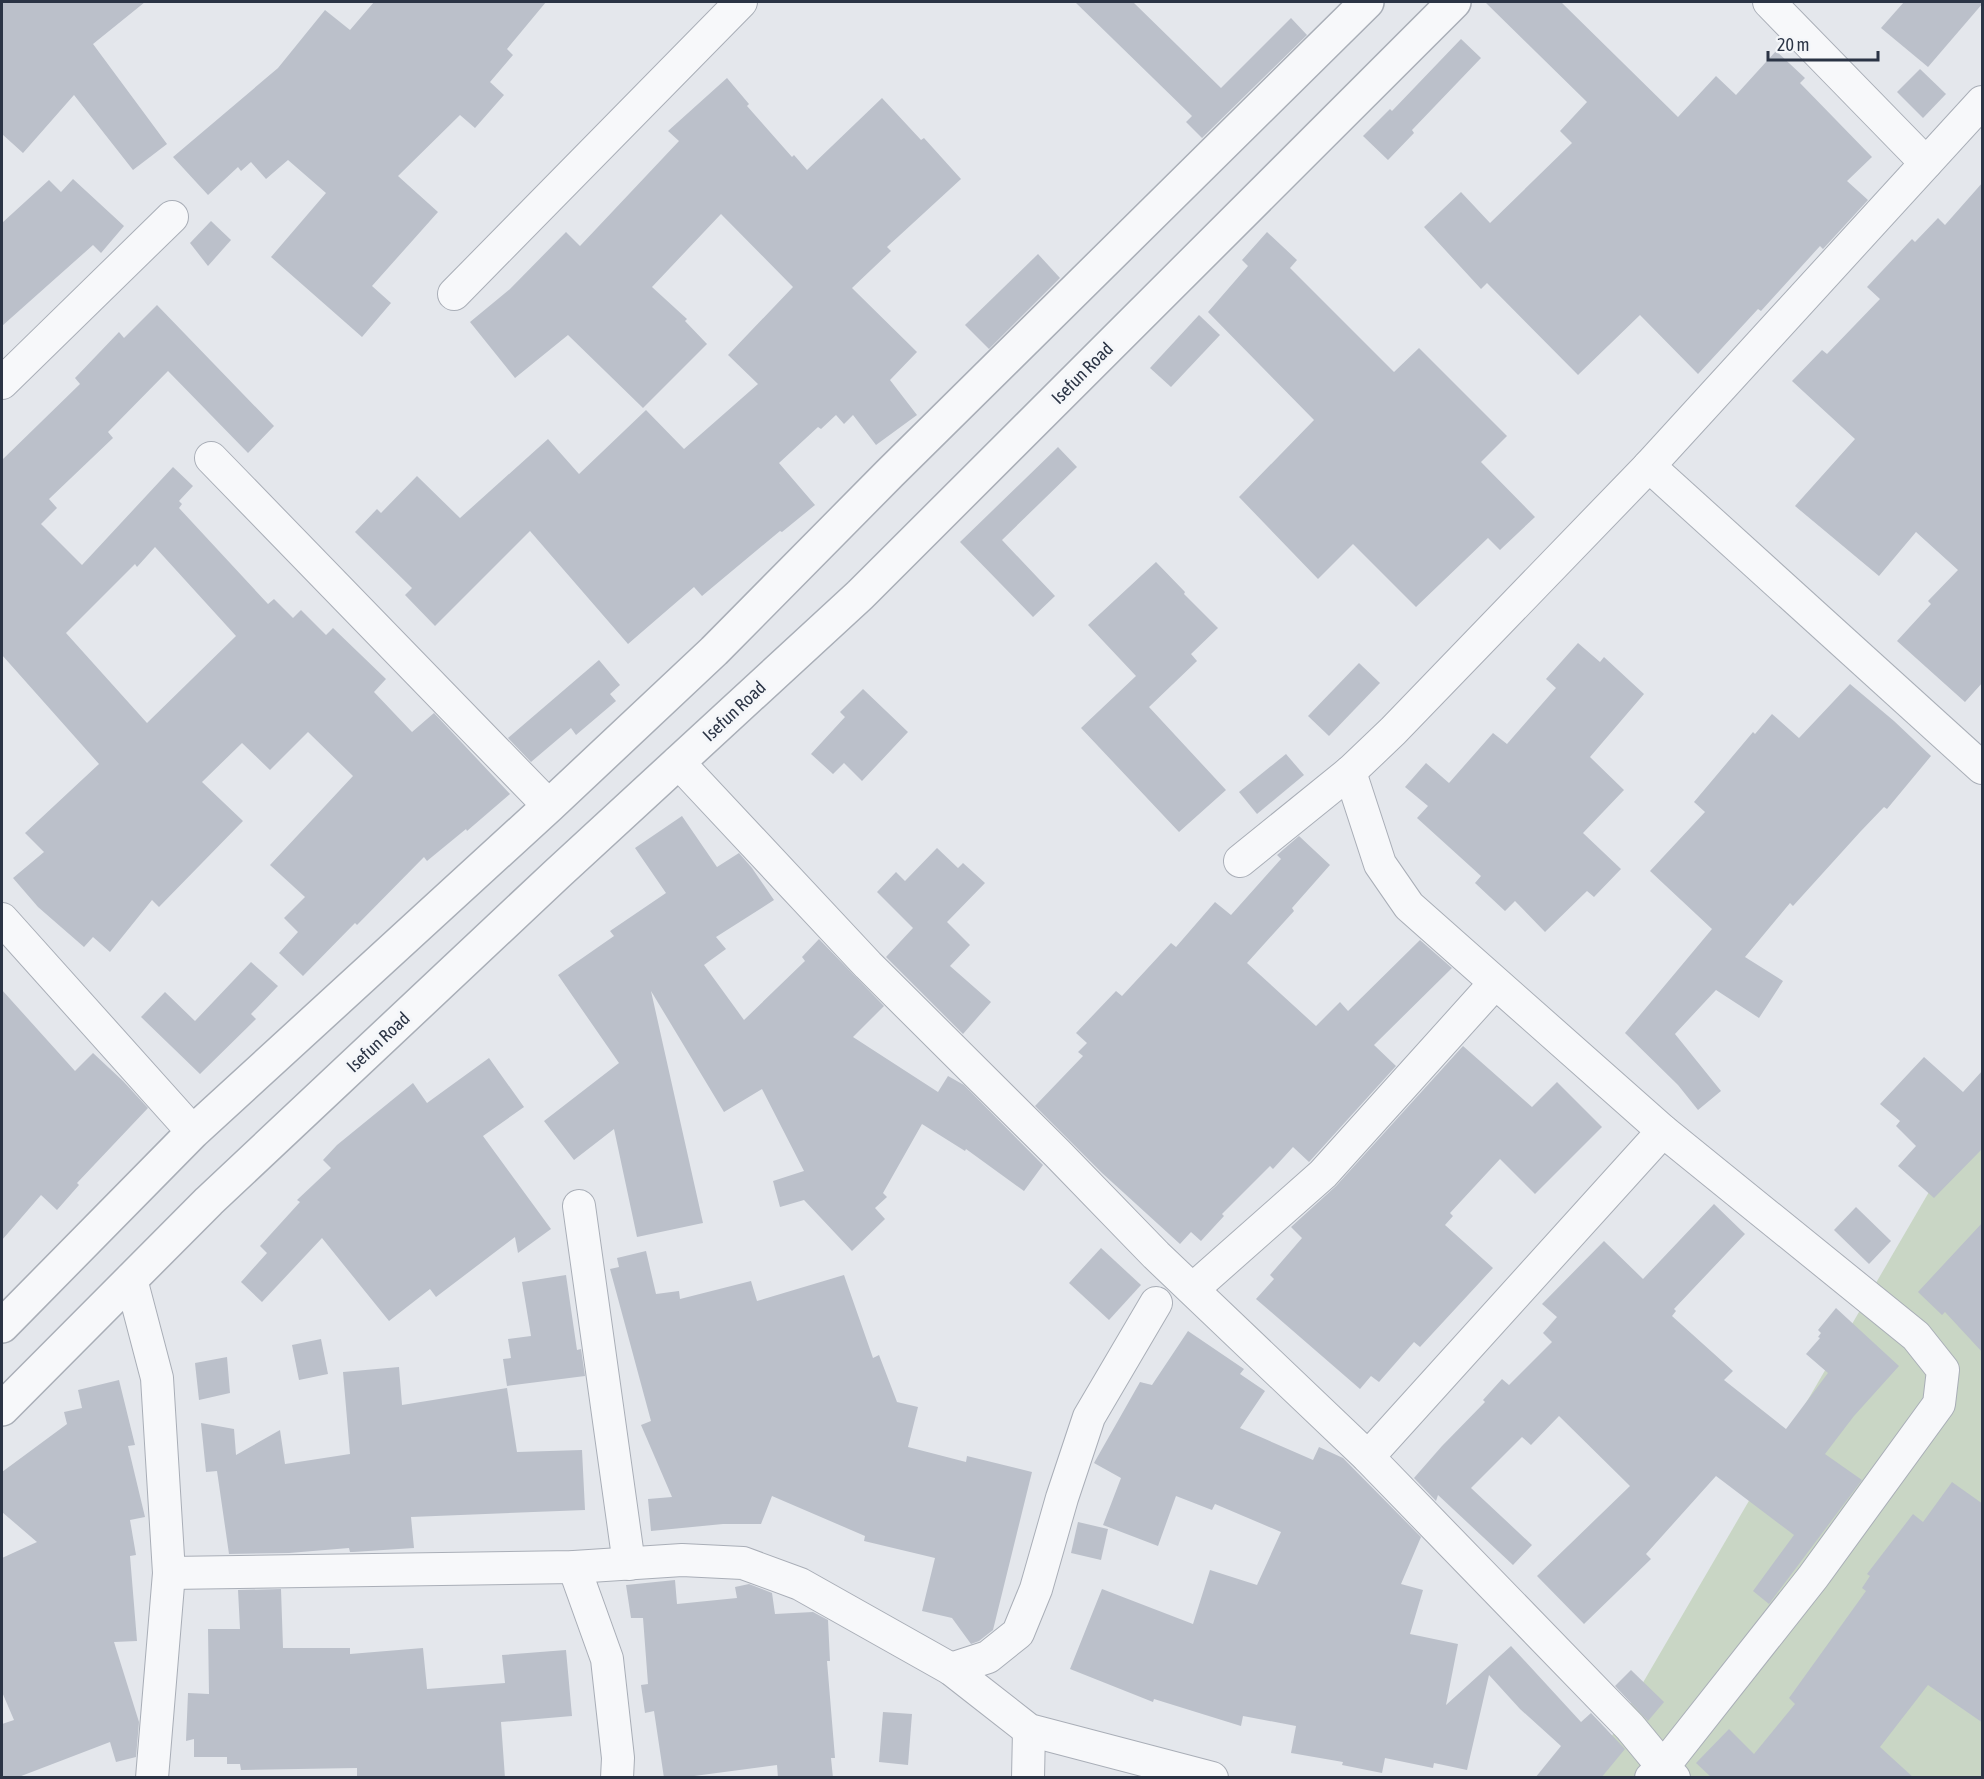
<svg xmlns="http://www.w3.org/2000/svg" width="1984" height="1779" viewBox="0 0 1984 1779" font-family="'Asap Condensed',sans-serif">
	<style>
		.green { fill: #c9d6c5 }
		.building { fill: #bbc0ca; fill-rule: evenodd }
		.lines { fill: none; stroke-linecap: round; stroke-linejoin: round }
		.minor-casing { stroke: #a9aeb7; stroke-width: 34 }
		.tertiary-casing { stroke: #a9aeb7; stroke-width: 36 }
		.minor { stroke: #f7f8fa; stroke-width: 32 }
		.tertiary { stroke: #f7f8fa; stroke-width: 33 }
		.labels { text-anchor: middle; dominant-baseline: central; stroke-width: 6; stroke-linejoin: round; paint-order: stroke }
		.street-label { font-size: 18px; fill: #2b3445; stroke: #f4f6f9 }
	</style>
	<rect width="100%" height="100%" fill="#e4e7ec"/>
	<!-- green -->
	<path class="green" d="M1982,1101V1777H1588Z"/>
	<!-- building -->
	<g class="building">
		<path d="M2,2H145L93,44L167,144L133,170L74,95L23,153L2,134Z"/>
		<path d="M374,2H546L507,49L513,55L490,82L504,95L475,128L460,115L398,176L438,212L372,286L391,303L362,337L271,257L326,193L288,160L266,179L251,162L241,171L238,167L208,195L173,157L278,68L325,10L350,30Z"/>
		<path d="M1075,2H1133L1221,88L1291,18L1307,35L1202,138L1186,122L1192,116Z"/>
		<path d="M1485,2H1561L1678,117L1716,76L1736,95L1776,51L1805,78L1800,83L1872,157L1847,181L1868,200L1823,249L1820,246L1761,311L1758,309L1698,374L1640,315L1578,375L1487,283L1481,289L1424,227L1461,192L1490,223L1572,143L1560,131L1587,102Z"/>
		<path d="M1904,2H1983V3L1928,67L1881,28Z"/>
		<path d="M1461,39L1481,58L1412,130L1414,133L1388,160L1363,136L1390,109L1392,111Z"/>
		<path d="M1920,69L1946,94L1923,118L1897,92Z"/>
		<path d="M727,78L749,104L747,106L792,157L794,155L807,170L882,98L921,140L924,138L961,179L887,247L891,251L852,288L917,352L890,380L917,415L876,445L853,415L844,424L836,415L821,429L818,427L779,463L815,505L782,532L780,531L702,596L694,587L628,644L530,531L435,626L405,595L412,588L355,532L377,509L381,513L417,476L460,518L548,439L579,474L646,410L684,449L758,384L728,355L793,287L721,214L652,287L687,319L685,321L707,344L643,408L568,335L515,378L470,322L510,289L566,232L580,246L679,141L668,131Z"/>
		<path d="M73,179L124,226L101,253L93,245L2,326V223L49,180L61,192Z"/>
		<path d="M1983,182V682L1965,702L1897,641L1931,604L1928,601L1958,570L1916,532L1879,576L1795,506L1855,439L1792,381L1822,350L1827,354L1880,299L1867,287L1912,239L1915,242L1938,218L1945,225Z"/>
		<path d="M211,221L231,240L208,266L190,243Z"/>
		<path d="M1267,232L1297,260L1290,268L1394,372L1419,348L1507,436L1481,462L1535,517L1500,550L1488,538L1416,607L1353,544L1318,579L1239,497L1314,420L1208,312L1248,266L1242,260Z"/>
		<path d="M1038,254L1060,278L989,349L965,325Z"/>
		<path d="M157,305L274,426L248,453L168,371L108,432L113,438L49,499L57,508L41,524L82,565L173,467L193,486L179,501L182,504L179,508L268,604L274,599L293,618L301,610L326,635L333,628L386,679L374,692L412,732L434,713L510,794L467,831L466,829L427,861L424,857L357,925L355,923L303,976L279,953L298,932L284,918L305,897L270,865L353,776L308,732L270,770L242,743L202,782L243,821L159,907L152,900L110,952L93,937L84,947L38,907L13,878L44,852L25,833L99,764L2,655V460L80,384L75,378L119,332L124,338ZM155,547L236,636L147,723L66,633L135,564L137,567Z"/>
		<path d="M1199,315L1220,335L1171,387L1150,368Z"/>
		<path d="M1058,447L1077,467L1002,540L1055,596L1033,617L960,542Z"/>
		<path d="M1156,562L1185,592L1184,594L1218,628L1191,654L1197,661L1149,707L1226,790L1179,832L1081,728L1136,676L1088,625Z"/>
		<path d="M1578,643L1600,662L1604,657L1644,694L1590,757L1624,790L1583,833L1621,869L1594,897L1587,891L1545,932L1515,901L1505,911L1475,883L1481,876L1417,818L1428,806L1405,787L1426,763L1449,783L1493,733L1507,744L1556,688L1546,679Z"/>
		<path d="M599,660L620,685L610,694L616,701L576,735L571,728L531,762L508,738Z"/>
		<path d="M1359,663L1380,683L1329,736L1308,716Z"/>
		<path d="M1850,684L1894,721L1931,756L1887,809L1884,807L1861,831L1793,906L1790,903L1745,957L1783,981L1759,1018L1716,990L1675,1034L1721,1091L1698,1110L1678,1085L1625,1033L1712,929L1650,871L1705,812L1694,802L1753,732L1755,734L1772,714L1799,738Z"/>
		<path d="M863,689L908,732L862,781L844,763L833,774L811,754L845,717L840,712Z"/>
		<path d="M1286,754L1304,775L1257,814L1239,792Z"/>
		<path d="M682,816L717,867L739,853L752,868L774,900L716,937L726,949L704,965L744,1020L805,961L802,957L819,939L884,1006L853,1037L938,1092L948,1076L964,1085L1043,1165L1024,1191L966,1149L965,1151L922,1124L883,1193L887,1197L875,1208L885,1219L852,1251L804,1200L780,1207L773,1181L804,1171L762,1089L724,1112L651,991L703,1223L637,1237L614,1129L574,1160L544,1121L619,1063L558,975L614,936L610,931L666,893L635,848Z"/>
		<path d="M1299,836L1330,865L1292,908L1294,911L1247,963L1316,1026L1340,1002L1348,1011L1420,940L1452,968L1374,1045L1396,1066L1310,1161L1309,1162L1293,1147L1273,1169L1270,1166L1222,1214L1224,1216L1201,1241L1191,1232L1180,1244L1102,1173L1035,1106L1083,1056L1078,1052L1087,1043L1076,1033L1116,991L1122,996L1171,943L1176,947L1215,902L1231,915L1281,859L1277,855Z"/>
		<path d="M937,848L958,868L963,863L985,883L947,922L970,945L950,966L991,1002L963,1034L886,957L913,928L877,892L896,872L905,881Z"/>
		<path d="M251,962L278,986L251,1014L256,1019L200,1074L141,1017L165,992L195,1021Z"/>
		<path d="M2,990L75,1071L93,1053L123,1081L148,1108L77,1183L79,1185L57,1210L41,1195L2,1240Z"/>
		<path d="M1463,1046L1532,1107L1557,1082L1602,1127L1535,1194L1500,1159L1450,1213L1453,1216L1445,1225L1493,1268L1420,1347L1414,1342L1379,1382L1371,1376L1360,1389L1256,1299L1274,1279L1270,1275L1302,1238L1291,1227L1336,1186Z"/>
		<path d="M1924,1057L1963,1092L1983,1070V1148L1934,1198L1898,1166L1916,1146L1896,1126L1900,1121L1880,1104Z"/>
		<path d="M489,1058L524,1107L483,1136L551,1229L518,1253L515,1237L436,1297L430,1289L389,1321L322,1238L262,1302L241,1282L267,1253L260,1246L300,1202L297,1200L331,1168L323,1160L337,1145L413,1083L427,1103Z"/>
		<path d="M1714,1204L1745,1234L1674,1309L1676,1311L1672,1316L1733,1371L1724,1380L1786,1429L1828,1373L1806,1354L1820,1338L1818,1337L1821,1333L1818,1330L1836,1308L1899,1366L1854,1416L1825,1454L1862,1480L1769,1604L1753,1591L1794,1535L1716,1476L1646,1554L1651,1559L1584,1624L1537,1576L1630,1486L1559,1416L1531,1445L1522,1437L1471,1488L1532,1545L1513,1565L1438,1495L1436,1501L1414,1478L1442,1446L1485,1402L1483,1400L1502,1379L1509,1385L1552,1342L1543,1333L1557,1317L1542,1304L1604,1241L1643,1279Z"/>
		<path d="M1856,1207L1891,1241L1869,1264L1834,1230Z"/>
		<path d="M1983,1222V1353L1945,1312L1942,1315L1918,1292Z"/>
		<path d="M1101,1248L1141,1285L1109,1320L1069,1283Z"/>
		<path d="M646,1251L656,1294L679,1291L680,1299L751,1281L757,1301L844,1275L873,1358L879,1355L897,1402L918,1407L908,1447L966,1462L967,1456L1032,1472L993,1630L979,1641L971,1644L952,1618L922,1611L935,1558L864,1541L865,1536L772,1496L761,1524H723L651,1531L648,1499L672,1497L641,1425L651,1421L610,1269L619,1267L617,1258Z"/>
		<path d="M566,1275L577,1350L581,1349L585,1376L507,1386L503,1359L511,1358L508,1339L531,1336L522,1282Z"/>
		<path d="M1188,1331L1244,1369L1240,1374L1265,1391L1240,1428L1313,1460L1319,1447L1343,1458L1421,1537L1401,1584L1423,1590L1410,1634L1458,1644L1446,1705L1511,1646L1581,1722L1591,1713L1625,1749L1601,1778H1535L1561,1746L1520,1709L1489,1675L1467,1770L1434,1763L1433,1768L1385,1758L1382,1773L1342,1765L1343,1762L1291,1753L1296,1726L1243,1716L1241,1726L1154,1699L1153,1702L1070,1669L1102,1589L1193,1624L1210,1570L1257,1585L1281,1532L1215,1504L1212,1510L1176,1496L1158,1546L1103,1525L1121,1478L1094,1463L1140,1382L1152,1385Z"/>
		<path d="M321,1339L328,1374L299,1380L292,1345Z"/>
		<path d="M227,1357L230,1393L199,1400L195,1363Z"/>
		<path d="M399,1367L402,1405L507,1388L517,1452L582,1450L585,1510L411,1517L414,1548L353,1552H350L349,1548L289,1553L229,1554L217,1471L206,1472L201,1423L234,1429L236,1455L280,1430L285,1464L350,1454L343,1372Z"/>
		<path d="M119,1380L135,1445L128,1446L145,1517L130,1520L136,1555L130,1556L137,1641L114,1642L139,1722L136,1757L116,1762L110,1742L16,1778H2V1724L14,1720L2,1692V1558L37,1542L2,1512V1472L67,1424L64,1412L82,1408L78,1390Z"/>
		<path d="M1952,1482L1983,1504V1723L1928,1685L1880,1747L1914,1778H1712L1696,1763L1729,1729L1754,1754L1795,1704L1789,1698L1866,1591L1862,1588L1870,1576L1867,1574L1913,1514L1923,1522Z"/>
		<path d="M1078,1522L1108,1529L1101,1560L1071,1553Z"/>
		<path d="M675,1580L677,1604L737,1598L735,1587L749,1584L772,1593L775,1614L813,1612L828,1620L830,1661H827L835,1758H831L833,1778H778L777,1765L679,1778H664L654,1711L645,1713L641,1685L648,1684L643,1618H631L626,1585Z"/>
		<path d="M281,1589L283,1648H350V1654L423,1648L427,1689L505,1683L502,1655L566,1650L572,1716L501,1722L505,1778H357V1768L241,1770L240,1764H227V1757H194V1739L186,1741L188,1693L209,1694L208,1629H240L238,1590Z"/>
		<path d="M1631,1670L1664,1702L1648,1721L1615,1686Z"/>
		<path d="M883,1712L912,1714L908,1765L879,1762Z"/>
	</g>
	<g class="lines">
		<!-- minor casing -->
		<g class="minor-casing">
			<g id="minor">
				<path d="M1769,2L1926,163"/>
				<path d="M454,294L741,2"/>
				<path d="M2,383L172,217"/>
				<path d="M211,458L549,806"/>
				<path d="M1649,466L1982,768"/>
				<path d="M678,762L868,965L1057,1153L1156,1255L1368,1457L1630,1727L1663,1767L1674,1778"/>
				<path d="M1350,772L1380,864L1409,906L1663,1131L1916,1336L1943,1370L1939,1404L1813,1577L1663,1767L1651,1778"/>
				<path d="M1240,861L1350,772L1393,731L1649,466L1982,102"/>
				<path d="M2,919L193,1132"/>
				<path d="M579,1206L629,1564"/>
				<path d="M131,1279L157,1378L169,1573L152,1778"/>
				<path d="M1193,1289L1323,1174L1495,983"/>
				<path d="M1368,1457L1663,1131"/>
				<path d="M574,1567L607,1659L618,1758L617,1778"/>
				<path d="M169,1573L574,1567L682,1560L743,1563L800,1584L951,1669L1029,1730L1212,1778"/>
				<path d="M951,1669L988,1657L1018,1633L1036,1589L1062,1498L1089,1417L1156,1303"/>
				<path d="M1028,1778L1029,1730"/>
			</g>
		</g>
		<!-- tertiary casing -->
		<g class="tertiary-casing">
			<g id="tertiary">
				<path d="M2,1326L193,1132L549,806L714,651L890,473L1367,2"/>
				<path d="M2,1409L209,1201L557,874L860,595L1454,2"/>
			</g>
		</g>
		<!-- minor -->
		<use href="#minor" class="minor"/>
		<!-- tertiary -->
		<use href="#tertiary" class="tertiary"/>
	</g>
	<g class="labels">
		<!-- street labels -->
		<g class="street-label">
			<text transform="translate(1082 373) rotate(-45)">Isefun Road</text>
			<text transform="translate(734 711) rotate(-43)">Isefun Road</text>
			<text transform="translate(378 1042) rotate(-43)">Isefun Road</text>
		</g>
	</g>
	<!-- border -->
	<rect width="1984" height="1779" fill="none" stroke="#2b3445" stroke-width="6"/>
	<!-- scale -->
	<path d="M1768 51v9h110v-9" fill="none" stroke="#2b3445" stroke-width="3"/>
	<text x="1777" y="51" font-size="18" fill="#2b3445" stroke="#f4f6f9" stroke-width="4.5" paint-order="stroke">20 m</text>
</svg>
